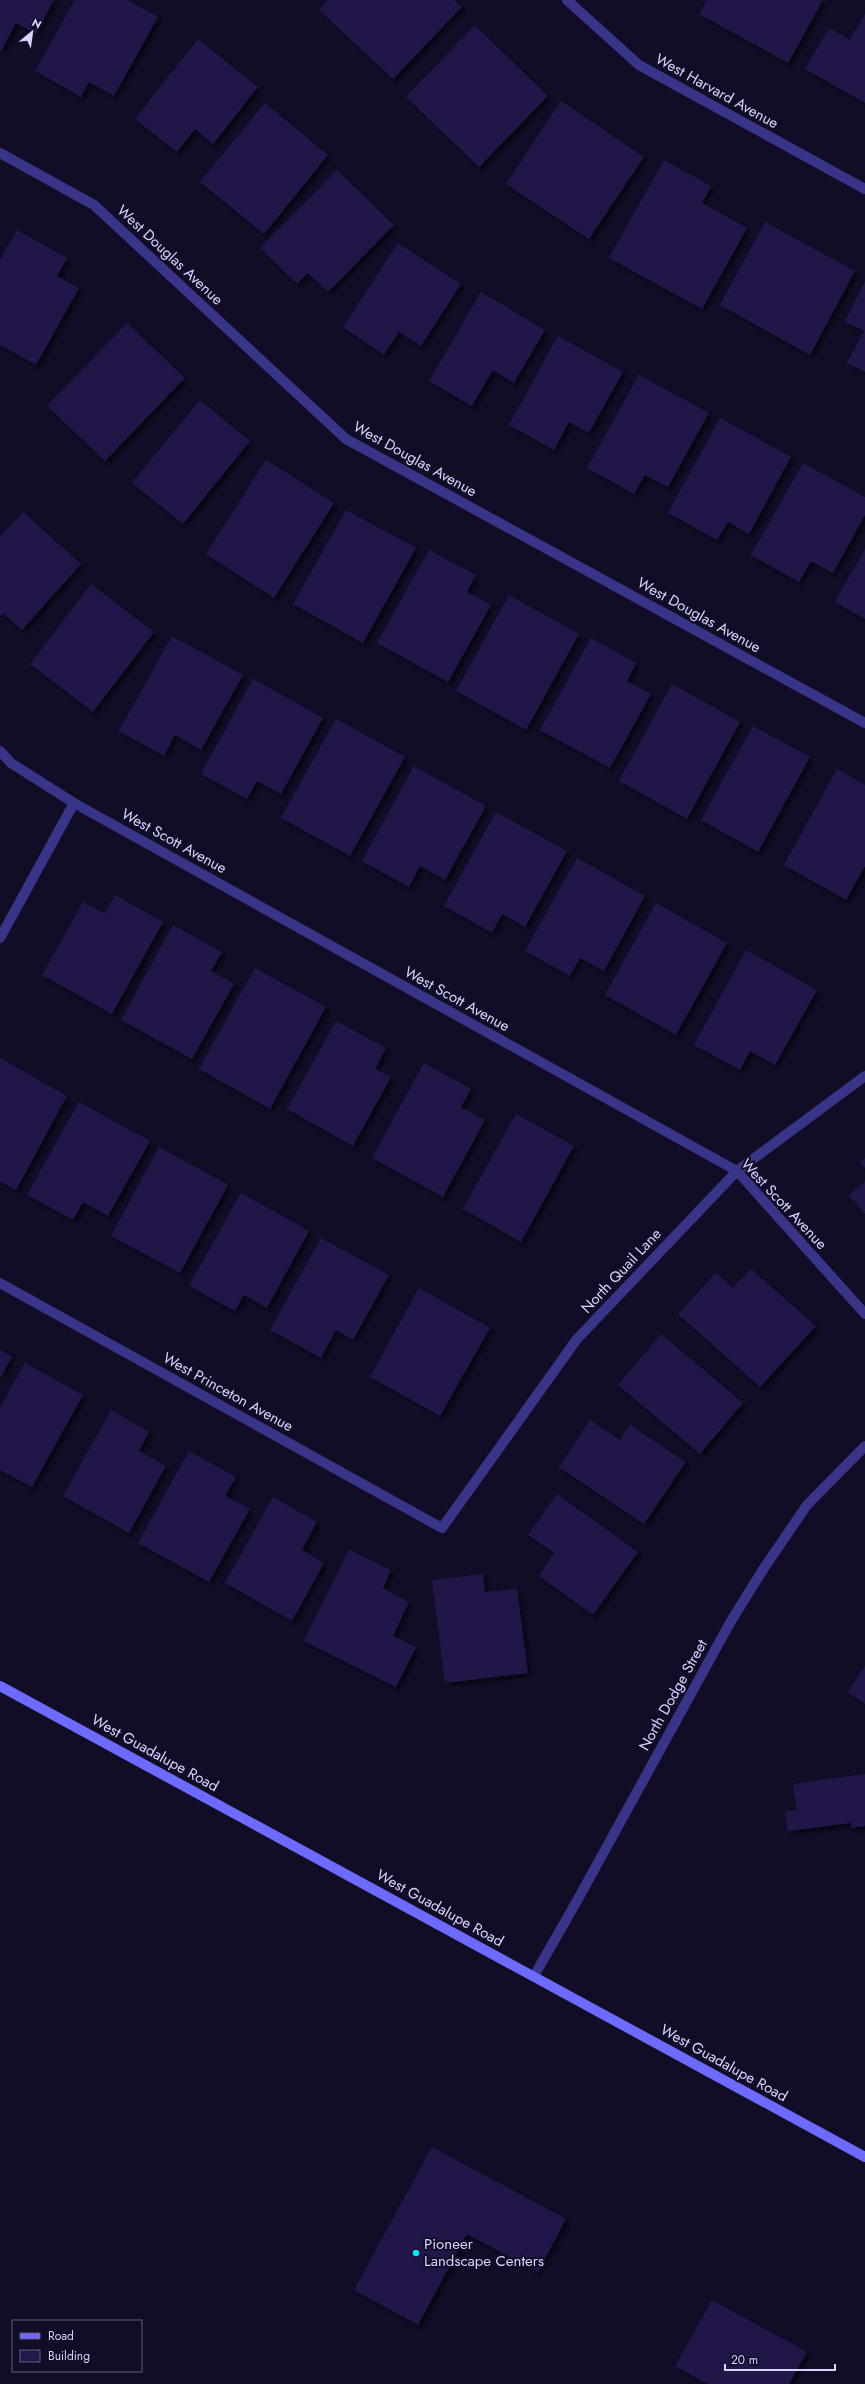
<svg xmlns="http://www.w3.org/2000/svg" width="865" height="2384" viewBox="0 0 865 2384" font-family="Jost,sans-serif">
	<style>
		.building { fill: #221849; filter: url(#shadow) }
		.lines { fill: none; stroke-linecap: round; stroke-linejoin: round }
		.street { stroke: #383589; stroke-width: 10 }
		.secondary { stroke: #6d6aff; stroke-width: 10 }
		.poi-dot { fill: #00e7fe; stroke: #120d27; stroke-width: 1.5 }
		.labels { text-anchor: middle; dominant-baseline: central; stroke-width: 4; stroke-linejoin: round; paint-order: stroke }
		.street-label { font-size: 15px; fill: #d8d3ff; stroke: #120d27 }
		.poi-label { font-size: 15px; fill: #d8d3ff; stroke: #120d27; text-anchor: start }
	</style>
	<defs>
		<filter id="shadow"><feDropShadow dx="3.5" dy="3.5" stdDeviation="2" flood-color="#0009"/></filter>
	</defs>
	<rect width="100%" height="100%" fill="#120d27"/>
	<!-- building -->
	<g class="building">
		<path d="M0,0H54L36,34L16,23L0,53Z"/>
		<path d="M75,0H127L158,17L114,96L89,82L81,97L35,71Z"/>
		<path d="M328,0H454L462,7L393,79L319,10Z"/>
		<path d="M707,0H823L788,63L699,14Z"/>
		<path d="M865,14V103L805,69L829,28L850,40Z"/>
		<path d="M475,25L548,96L479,167L406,97Z"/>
		<path d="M198,39L258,87L213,144L195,129L177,152L135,119Z"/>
		<path d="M561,101L644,157L589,239L506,184Z"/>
		<path d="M265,103L328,155L264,234L200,182Z"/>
		<path d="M664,160L711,186L702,203L747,228L702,309L609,258Z"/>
		<path d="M337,170L394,225L328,292L308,273L297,284L260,248Z"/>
		<path d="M765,222L855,271L810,355L720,305Z"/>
		<path d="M17,230L67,258L57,276L79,288L36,365L0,345V260Z"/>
		<path d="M398,243L461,284L421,346L399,332L384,355L343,327Z"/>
		<path d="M865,282V372L847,363L864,331L845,322Z"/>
		<path d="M481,292L545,330L514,383L493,370L472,406L429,381Z"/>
		<path d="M127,323L185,378L105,461L47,406Z"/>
		<path d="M558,336L623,372L589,433L569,422L554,450L509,425Z"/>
		<path d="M639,375L709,413L668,487L645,475L634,494L587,468Z"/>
		<path d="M200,400L250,441L183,524L132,483Z"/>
		<path d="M720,418L791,457L749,534L728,522L717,540L668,513Z"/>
		<path d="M266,460L334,503L274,598L206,554Z"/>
		<path d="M803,463L865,497V515L833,573L811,561L799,582L751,555Z"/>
		<path d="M346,510L416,548L363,643L293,604Z"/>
		<path d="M23,512L81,564L22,630L3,613L0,616V537Z"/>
		<path d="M865,549V619L835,602Z"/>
		<path d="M429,550L476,575L467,592L491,605L448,682L377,643Z"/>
		<path d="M91,584L154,632L93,712L30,664Z"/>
		<path d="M509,595L579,634L526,730L456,691Z"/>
		<path d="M172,636L243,675L201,750L175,735L164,756L119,731Z"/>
		<path d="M591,638L636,663L627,681L651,694L610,768L540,730Z"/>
		<path d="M253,679L323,718L281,794L257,781L247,799L201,774Z"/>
		<path d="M672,684L740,722L687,819L619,781Z"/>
		<path d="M336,719L405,757L350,856L281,818Z"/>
		<path d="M753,726L810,757L758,852L701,820Z"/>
		<path d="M414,766L486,806L445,880L420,866L409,887L362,861Z"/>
		<path d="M837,769L865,785V866L846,900L784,865Z"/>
		<path d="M496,812L567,851L525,927L502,914L492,933L444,906Z"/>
		<path d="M577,858L645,896L604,971L580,958L570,976L525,951Z"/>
		<path d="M115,895L163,922L112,1014L42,975L83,902L105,914Z"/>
		<path d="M656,903L727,943L676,1035L605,995Z"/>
		<path d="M173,925L222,952L211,971L234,984L192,1059L121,1020Z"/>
		<path d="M746,950L817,990L775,1065L750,1051L740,1070L694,1045Z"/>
		<path d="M255,968L326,1007L270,1109L199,1069Z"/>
		<path d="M336,1021L386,1048L375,1069L391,1077L353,1146L287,1109Z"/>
		<path d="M0,1058L67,1096L16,1190L0,1181Z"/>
		<path d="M424,1063L471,1089L461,1107L485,1120L443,1197L372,1158Z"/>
		<path d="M79,1102L150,1141L108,1216L83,1202L73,1220L27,1195Z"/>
		<path d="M516,1114L574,1146L521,1242L463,1209Z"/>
		<path d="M159,1147L228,1185L180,1273L111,1236Z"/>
		<path d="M865,1158V1168L860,1162Z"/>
		<path d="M865,1181V1214L849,1195Z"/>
		<path d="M241,1193L309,1231L267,1308L244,1295L235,1311L189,1286Z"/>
		<path d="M321,1238L389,1275L353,1340L336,1330L321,1358L270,1330Z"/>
		<path d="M751,1269L816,1326L760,1387L678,1314L716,1273L733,1288Z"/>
		<path d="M419,1288L490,1328L440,1416L370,1377Z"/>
		<path d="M661,1334L743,1403L700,1454L618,1385Z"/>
		<path d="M0,1350L12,1357L0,1378Z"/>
		<path d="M25,1363L83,1395L32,1487L0,1470V1408Z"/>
		<path d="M111,1410L149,1432L139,1451L166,1466L129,1533L63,1496Z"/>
		<path d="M590,1420L620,1440L630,1425L686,1462L644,1524L559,1467Z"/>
		<path d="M189,1451L236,1477L225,1496L250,1509L209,1582L138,1543Z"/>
		<path d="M557,1494L638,1552L593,1615L539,1576L554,1553L528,1535Z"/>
		<path d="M273,1497L317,1522L302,1550L324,1563L292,1621L225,1583Z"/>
		<path d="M349,1550L391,1570L383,1588L409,1602L393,1636L416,1647L396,1687L304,1641Z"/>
		<path d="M483,1574L485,1592L517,1589L528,1673L445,1683L432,1580Z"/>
		<path d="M865,1666V1704L848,1692Z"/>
		<path d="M865,1774V1826L851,1828V1823L788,1831L785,1812L797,1810L793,1784Z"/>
		<path d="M432,2147L566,2219L538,2272L467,2234L418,2325L354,2290Z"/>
		<path d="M712,2300L807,2352L789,2384H708L675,2366Z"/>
	</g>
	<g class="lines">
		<!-- street -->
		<g class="street">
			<path d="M567,0L639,65L865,189"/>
			<path d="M0,153L94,205L346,439L865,723"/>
			<path d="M0,751L11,763L74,803L737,1171L865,1314"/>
			<path d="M0,938L74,803"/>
			<path d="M0,1283L442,1528L577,1339L737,1171L865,1076"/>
			<path d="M534,1976L578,1899L731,1621L764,1568L807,1505L865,1446"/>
		</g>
		<!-- secondary -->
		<path class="secondary" d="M0,1686L865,2157"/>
	</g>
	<!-- markers -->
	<circle class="poi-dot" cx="416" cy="2253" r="4"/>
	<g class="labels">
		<!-- street labels -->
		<g class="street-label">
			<text transform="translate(717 91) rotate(29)">West Harvard Avenue</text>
			<text transform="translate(170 255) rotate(43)">West Douglas Avenue</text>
			<text transform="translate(415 459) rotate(29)">West Douglas Avenue</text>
			<text transform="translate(699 615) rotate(29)">West Douglas Avenue</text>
			<text transform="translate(174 841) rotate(29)">West Scott Avenue</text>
			<text transform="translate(457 999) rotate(29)">West Scott Avenue</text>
			<text transform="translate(784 1204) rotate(47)">West Scott Avenue</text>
			<text transform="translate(621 1271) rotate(-47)">North Quail Lane</text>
			<text transform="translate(228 1392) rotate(29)">West Princeton Avenue</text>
			<text transform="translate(673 1695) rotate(-61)">North Dodge Street</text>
			<text transform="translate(155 1753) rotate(29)">West Guadalupe Road</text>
			<text transform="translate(440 1908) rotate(29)">West Guadalupe Road</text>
			<text transform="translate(724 2063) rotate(29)">West Guadalupe Road</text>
		</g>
		<!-- poi labels -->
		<g class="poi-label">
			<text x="424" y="2244">Pioneer<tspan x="424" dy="17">Landscape Centers</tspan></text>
		</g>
	</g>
	<!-- legend -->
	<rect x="12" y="2320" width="130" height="52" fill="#120d27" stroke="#615c7d"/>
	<rect x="20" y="2333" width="20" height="6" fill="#6d6aff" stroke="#615c7d"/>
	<text x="48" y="2340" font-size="12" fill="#d8d3ff">Road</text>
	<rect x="20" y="2350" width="20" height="12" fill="#221849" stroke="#615c7d"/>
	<text x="48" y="2360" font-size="12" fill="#d8d3ff">Building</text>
	<!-- north arrow -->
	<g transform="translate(32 32) rotate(29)" stroke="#120d27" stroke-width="3" paint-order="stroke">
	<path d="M0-3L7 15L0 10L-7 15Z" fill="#d8d3ff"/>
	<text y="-6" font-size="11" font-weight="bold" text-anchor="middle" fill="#d8d3ff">N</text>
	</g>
	<!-- scale -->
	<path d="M725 2364v6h110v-6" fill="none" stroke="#d8d3ff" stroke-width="2"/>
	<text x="731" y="2364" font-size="12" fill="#d8d3ff" stroke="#120d27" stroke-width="3" paint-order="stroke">20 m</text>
</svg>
